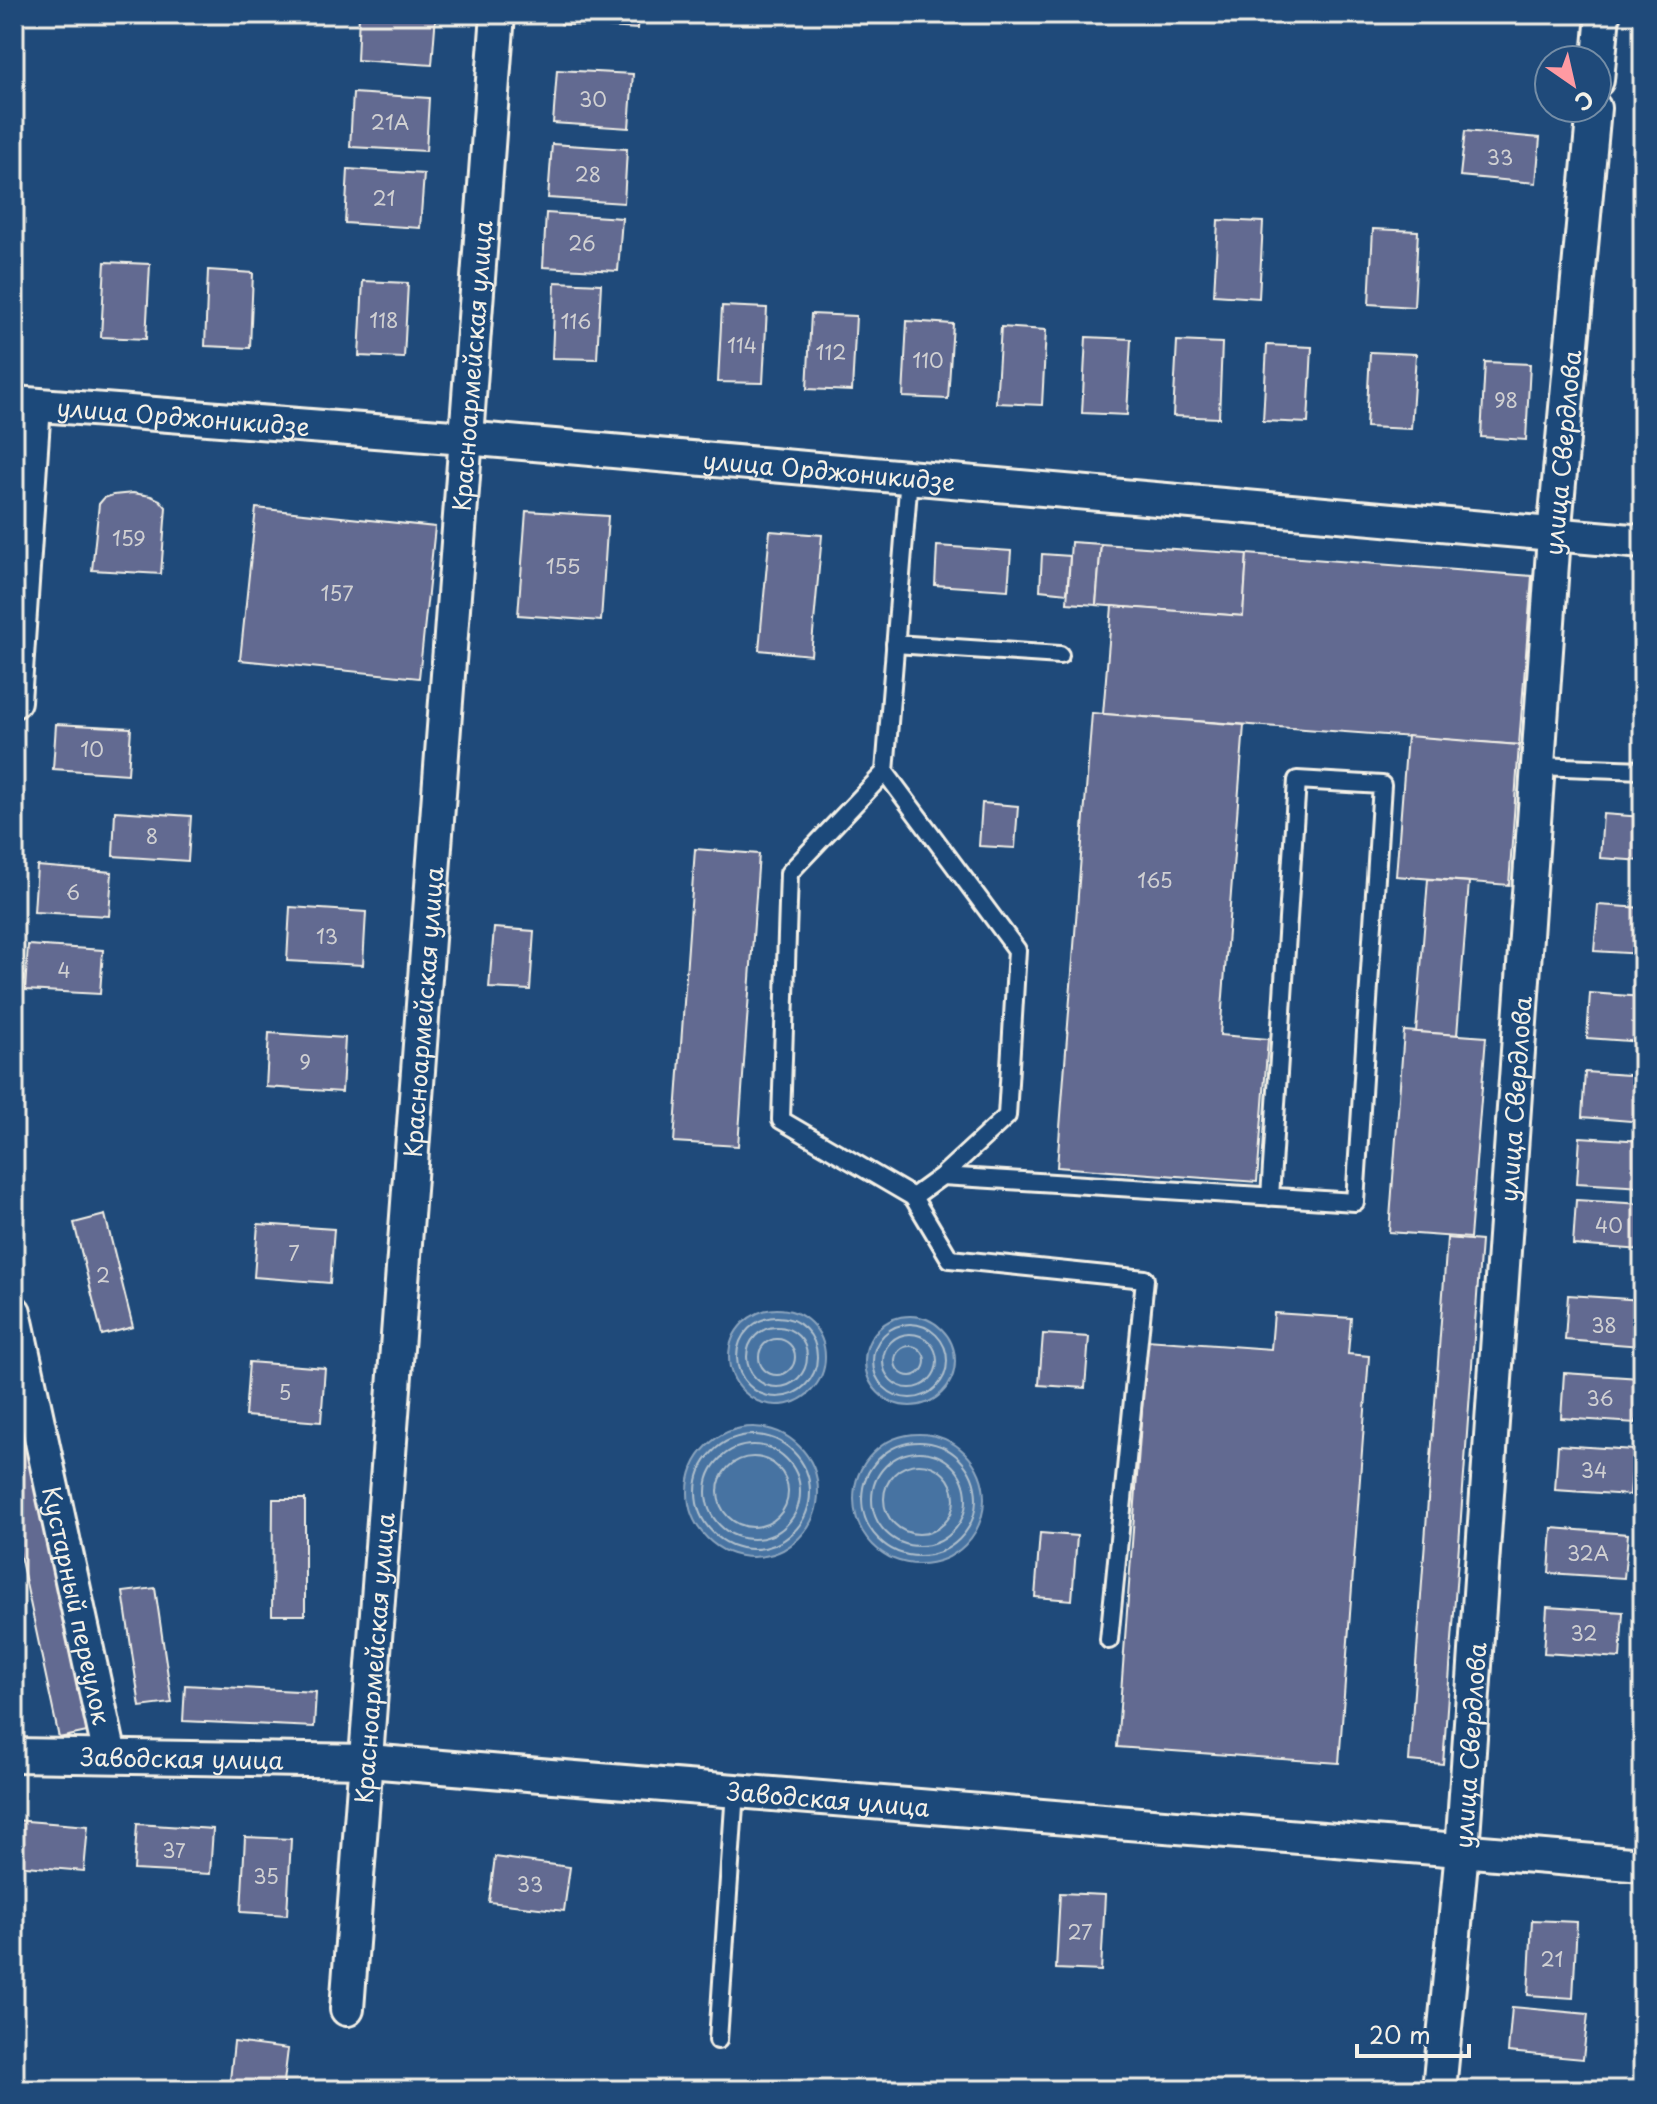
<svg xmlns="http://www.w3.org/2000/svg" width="1657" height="2104" viewBox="0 0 1657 2104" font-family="'Playpen Sans',sans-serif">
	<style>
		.water { fill: #4773a2; stroke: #8ca5be; stroke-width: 2 }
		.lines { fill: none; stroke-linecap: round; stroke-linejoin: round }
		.shore { stroke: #afbfcc; stroke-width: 2 }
		.building { fill: #626b91; stroke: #f4f1e8; stroke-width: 2 }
		.lane-casing { stroke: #f4f1e8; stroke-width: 22 }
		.street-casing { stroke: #f4f1e8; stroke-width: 38 }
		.lane { stroke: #1f4a7a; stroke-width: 16 }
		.street { stroke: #1f4a7a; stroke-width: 32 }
		.labels { text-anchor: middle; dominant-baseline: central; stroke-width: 6; stroke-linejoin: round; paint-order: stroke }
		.number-label { font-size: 20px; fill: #d0d0d2 }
		.street-label { font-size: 24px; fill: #f4f1e8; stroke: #1f4a7a }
	</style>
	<rect width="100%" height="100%" fill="#1f4a7a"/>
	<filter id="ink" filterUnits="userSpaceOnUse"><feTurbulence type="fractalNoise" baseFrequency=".0125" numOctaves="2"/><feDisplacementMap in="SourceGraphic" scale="16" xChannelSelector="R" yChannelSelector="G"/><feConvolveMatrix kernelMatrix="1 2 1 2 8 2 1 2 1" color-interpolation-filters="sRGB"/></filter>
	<g filter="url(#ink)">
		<!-- water -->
		<g class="water">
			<circle cx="777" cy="1357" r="48"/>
			<circle cx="910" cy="1361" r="45"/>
			<circle cx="753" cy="1492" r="65"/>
			<circle cx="919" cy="1499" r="65"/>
		</g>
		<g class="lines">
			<!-- shore -->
			<g class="shore">
				<circle cx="777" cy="1357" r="40"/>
				<circle cx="910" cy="1361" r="37"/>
				<circle cx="777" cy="1357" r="30"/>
				<circle cx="910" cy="1361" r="27"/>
				<circle cx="777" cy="1357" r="18"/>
				<circle cx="910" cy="1361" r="15"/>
				<circle cx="753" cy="1492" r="57"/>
				<circle cx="919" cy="1499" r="57"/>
				<circle cx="753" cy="1492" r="47"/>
				<circle cx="919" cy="1499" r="47"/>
				<circle cx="753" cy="1492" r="35"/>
				<circle cx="919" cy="1499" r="35"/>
			</g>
		</g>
		<!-- building -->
		<g class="building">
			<path d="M359,14H436L432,65L357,60Z"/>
			<path d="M562,14H638L637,29L561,24Z"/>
			<path d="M557,70L633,74L629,128L553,123Z"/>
			<path d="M353,93L429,98L426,151L350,147Z"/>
			<path d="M1465,131L1540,138L1536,183L1460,176Z"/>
			<path d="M552,144L627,149L624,203L548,198Z"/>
			<path d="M348,169L424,174L420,228L345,223Z"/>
			<path d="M546,213L622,218L618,271L543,267Z"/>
			<path d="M1218,220L1263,222L1259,298L1214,295Z"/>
			<path d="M1373,229L1418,231L1414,307L1369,304Z"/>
			<path d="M105,262L150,264L146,339L101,337Z"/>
			<path d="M208,270L253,273L250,348L205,346Z"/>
			<path d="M363,281L408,283L404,358L359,356Z"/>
			<path d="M555,282L601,284L597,359L552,358Z"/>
			<path d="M722,306L767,308L763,383L718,382Z"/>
			<path d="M811,314L856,316L852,391L807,389Z"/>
			<path d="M907,321L953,324L948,399L903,397Z"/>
			<path d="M1001,327L1046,330L1042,405L996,403Z"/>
			<path d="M1086,337L1131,339L1127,415L1082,413Z"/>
			<path d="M1177,341L1222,343L1219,418L1173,416Z"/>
			<path d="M1267,345L1312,347L1308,423L1263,421Z"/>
			<path d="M1370,352L1416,354L1411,429L1366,427Z"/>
			<path d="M1485,362L1530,364L1526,440L1481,437Z"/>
			<path d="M133,493L151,496L160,500L166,507L161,574L92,570L99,504L104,498L113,495Z"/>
			<path d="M256,508L435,527L419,678L240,660Z"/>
			<path d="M526,511L608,516L601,621L518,615Z"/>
			<path d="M770,531L822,535L811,655L759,650Z"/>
			<path d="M1071,542L1101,544L1096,605L1067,603Z"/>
			<path d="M1101,544L1247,554L1243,616L1096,605Z"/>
			<path d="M937,546L1011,551L1008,590L935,585Z"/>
			<path d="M1042,554L1070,556L1067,593L1040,590Z"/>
			<path d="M1247,554L1532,576L1519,745L1103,714L1112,606L1243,616Z"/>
			<path d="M1092,713L1244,725L1220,1035L1268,1039L1257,1182L1057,1167Z"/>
			<path d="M56,724L131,728L128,774L53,769Z"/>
			<path d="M1407,736L1519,745L1509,885L1396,876Z"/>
			<path d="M982,803L1018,806L1015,848L979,846Z"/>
			<path d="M115,811L191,816L188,861L113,856Z"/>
			<path d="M1603,814L1643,817V861L1600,858Z"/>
			<path d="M695,849L759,854L738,1146L674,1142Z"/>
			<path d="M37,866L112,872L109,916L34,912Z"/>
			<path d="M1428,879L1469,882L1457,1035L1416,1032Z"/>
			<path d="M1598,905L1643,908V954L1594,951Z"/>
			<path d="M290,907L366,912L363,965L287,961Z"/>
			<path d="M494,928L534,931L530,990L489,988Z"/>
			<path d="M28,945L103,950L100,994L25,990Z"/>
			<path d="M1590,993L1643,997V1042L1587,1038Z"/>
			<path d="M1404,1031L1486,1037L1470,1238L1389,1232Z"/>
			<path d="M269,1033L345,1038L342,1092L266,1087Z"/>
			<path d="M1585,1072L1643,1076V1122L1582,1117Z"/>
			<path d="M1580,1137L1643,1141V1187L1577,1183Z"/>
			<path d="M1576,1200L1643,1204V1250L1573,1245Z"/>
			<path d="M105,1215L133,1327L102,1335L74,1223Z"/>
			<path d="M258,1224L334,1229L330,1283L254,1277Z"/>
			<path d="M1447,1238L1481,1241L1443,1764L1409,1761Z"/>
			<path d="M1568,1295L1643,1300L1641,1346L1565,1340Z"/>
			<path d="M1274,1313L1351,1318L1348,1354L1369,1356L1339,1763L1117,1747L1147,1340L1271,1349Z"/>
			<path d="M1043,1334L1089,1337L1085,1388L1039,1385Z"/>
			<path d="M249,1362L325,1368L321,1422L245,1416Z"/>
			<path d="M1564,1373L1640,1378L1636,1423L1561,1418Z"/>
			<path d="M14,1393L87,1732L59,1738L14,1527Z"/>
			<path d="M1558,1445L1634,1450L1630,1495L1555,1490Z"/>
			<path d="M273,1499H305V1615H272Z"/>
			<path d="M1552,1528L1628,1534L1624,1578L1549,1573Z"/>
			<path d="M1040,1533L1077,1536L1072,1600L1035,1597Z"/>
			<path d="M155,1588L172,1703L140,1707L123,1592Z"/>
			<path d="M1547,1607L1623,1612L1620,1658L1544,1653Z"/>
			<path d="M185,1685L316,1692L314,1727L183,1721Z"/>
			<path d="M14,1820L88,1826L84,1871L14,1865Z"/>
			<path d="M137,1824L213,1829L210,1874L134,1870Z"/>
			<path d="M245,1837L291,1839L287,1915L241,1912Z"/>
			<path d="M495,1857L570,1867L564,1911L489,1902Z"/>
			<path d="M1060,1893L1105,1895L1101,1971L1056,1969Z"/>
			<path d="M1532,1920L1577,1922L1573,1998L1528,1995Z"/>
			<path d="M1512,2007L1588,2014L1583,2059L1508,2052Z"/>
			<path d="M234,2042L288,2049L283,2090H229Z"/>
		</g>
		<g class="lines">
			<!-- lane casing -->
			<g class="lane-casing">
				<g id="lane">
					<path d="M909,477L885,772L1017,950L1007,1116L942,1176L913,1197L950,1259L1145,1279L1109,1640"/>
					<path d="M895,644L1060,655"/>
					<path d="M1538,766L1643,770"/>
					<path d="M885,772L789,873L781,1120L913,1197"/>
					<path d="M942,1176L1355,1202L1382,785L1297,780L1270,1197"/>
					<path d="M718,2040L735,1791"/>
				</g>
			</g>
			<!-- street casing -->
			<g class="street-casing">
				<g id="street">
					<path d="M1597,80L1603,14"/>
					<path id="s1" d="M14,403L465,438L1643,542"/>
					<path d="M14,701L34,405"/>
					<path id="s2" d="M14,1312L110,1756"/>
					<path id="s3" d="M14,1755L368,1761L1643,1865"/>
					<path id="s4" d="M347,2009L498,14"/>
					<path id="s5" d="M1439,2090L1462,1851L1554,536L1594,108"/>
				</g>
			</g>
			<!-- lane -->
			<use href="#lane" class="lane"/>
			<!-- street -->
			<use href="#street" class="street"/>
		</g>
	</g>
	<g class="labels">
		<!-- number labels -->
		<g class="number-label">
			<text x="593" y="99">30</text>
			<text x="390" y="122">21А</text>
			<text x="1500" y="157">33</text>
			<text x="588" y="174">28</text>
			<text x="384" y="198">21</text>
			<text x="582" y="243">26</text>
			<text x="384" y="320">118</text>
			<text x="576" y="321">116</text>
			<text x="742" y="345">114</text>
			<text x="831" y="352">112</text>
			<text x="928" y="360">110</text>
			<text x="1506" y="400">98</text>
			<text x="129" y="538">159</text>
			<text x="563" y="566">155</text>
			<text x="337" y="593">157</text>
			<text x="92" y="749">10</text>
			<text x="152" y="836">8</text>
			<text x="1155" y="880">165</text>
			<text x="73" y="892">6</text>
			<text x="327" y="936">13</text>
			<text x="64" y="970">4</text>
			<text x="305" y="1062">9</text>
			<text x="1609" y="1225">40</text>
			<text x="294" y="1253">7</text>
			<text x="103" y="1275">2</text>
			<text x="1604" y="1325">38</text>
			<text x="285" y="1392">5</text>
			<text x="1600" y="1398">36</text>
			<text x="1594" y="1470">34</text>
			<text x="1588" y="1553">32А</text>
			<text x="1584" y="1633">32</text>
			<text x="174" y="1850">37</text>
			<text x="266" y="1876">35</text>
			<text x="530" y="1884">33</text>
			<text x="1080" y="1932">27</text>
			<text x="1552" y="1959">21</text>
		</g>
		<!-- street labels -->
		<g class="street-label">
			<text stroke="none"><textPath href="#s4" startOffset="1648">Красноармейская улица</textPath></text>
			<text stroke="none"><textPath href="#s1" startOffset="170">улица Орджоникидзе</textPath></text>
			<text stroke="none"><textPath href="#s5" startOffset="1642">улица Свердлова</textPath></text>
			<text stroke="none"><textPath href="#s1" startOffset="818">улица Орджоникидзе</textPath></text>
			<text stroke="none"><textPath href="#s4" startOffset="1000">Красноармейская улица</textPath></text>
			<text stroke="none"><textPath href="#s5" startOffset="994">улица Свердлова</textPath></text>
			<text stroke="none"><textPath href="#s2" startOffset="300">Кустарный переулок</textPath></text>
			<text stroke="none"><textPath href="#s4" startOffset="352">Красноармейская улица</textPath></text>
			<text stroke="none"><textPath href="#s5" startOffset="346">улица Свердлова</textPath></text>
			<text stroke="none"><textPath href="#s3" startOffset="168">Заводская улица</textPath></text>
			<text stroke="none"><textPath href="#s3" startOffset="816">Заводская улица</textPath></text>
		</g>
	</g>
	<!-- margin -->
	<rect width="1657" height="2104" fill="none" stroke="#1f4a7a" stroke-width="48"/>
	<rect x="24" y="24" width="1609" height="2056" fill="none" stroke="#f4f1e8" stroke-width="3" filter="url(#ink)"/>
	<!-- north arrow -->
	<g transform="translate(1573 84) rotate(146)"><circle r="38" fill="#1f4a7a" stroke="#748da6" stroke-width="2"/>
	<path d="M0-6L14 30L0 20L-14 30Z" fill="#ff9aa2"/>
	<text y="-12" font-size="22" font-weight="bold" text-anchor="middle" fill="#f4f1e8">С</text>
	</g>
	<!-- scale -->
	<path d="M1357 2044v12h112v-12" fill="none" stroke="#f4f1e8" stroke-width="4"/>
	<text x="1369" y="2044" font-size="24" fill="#f4f1e8" stroke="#1f4a7a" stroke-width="6" paint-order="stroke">20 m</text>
</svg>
